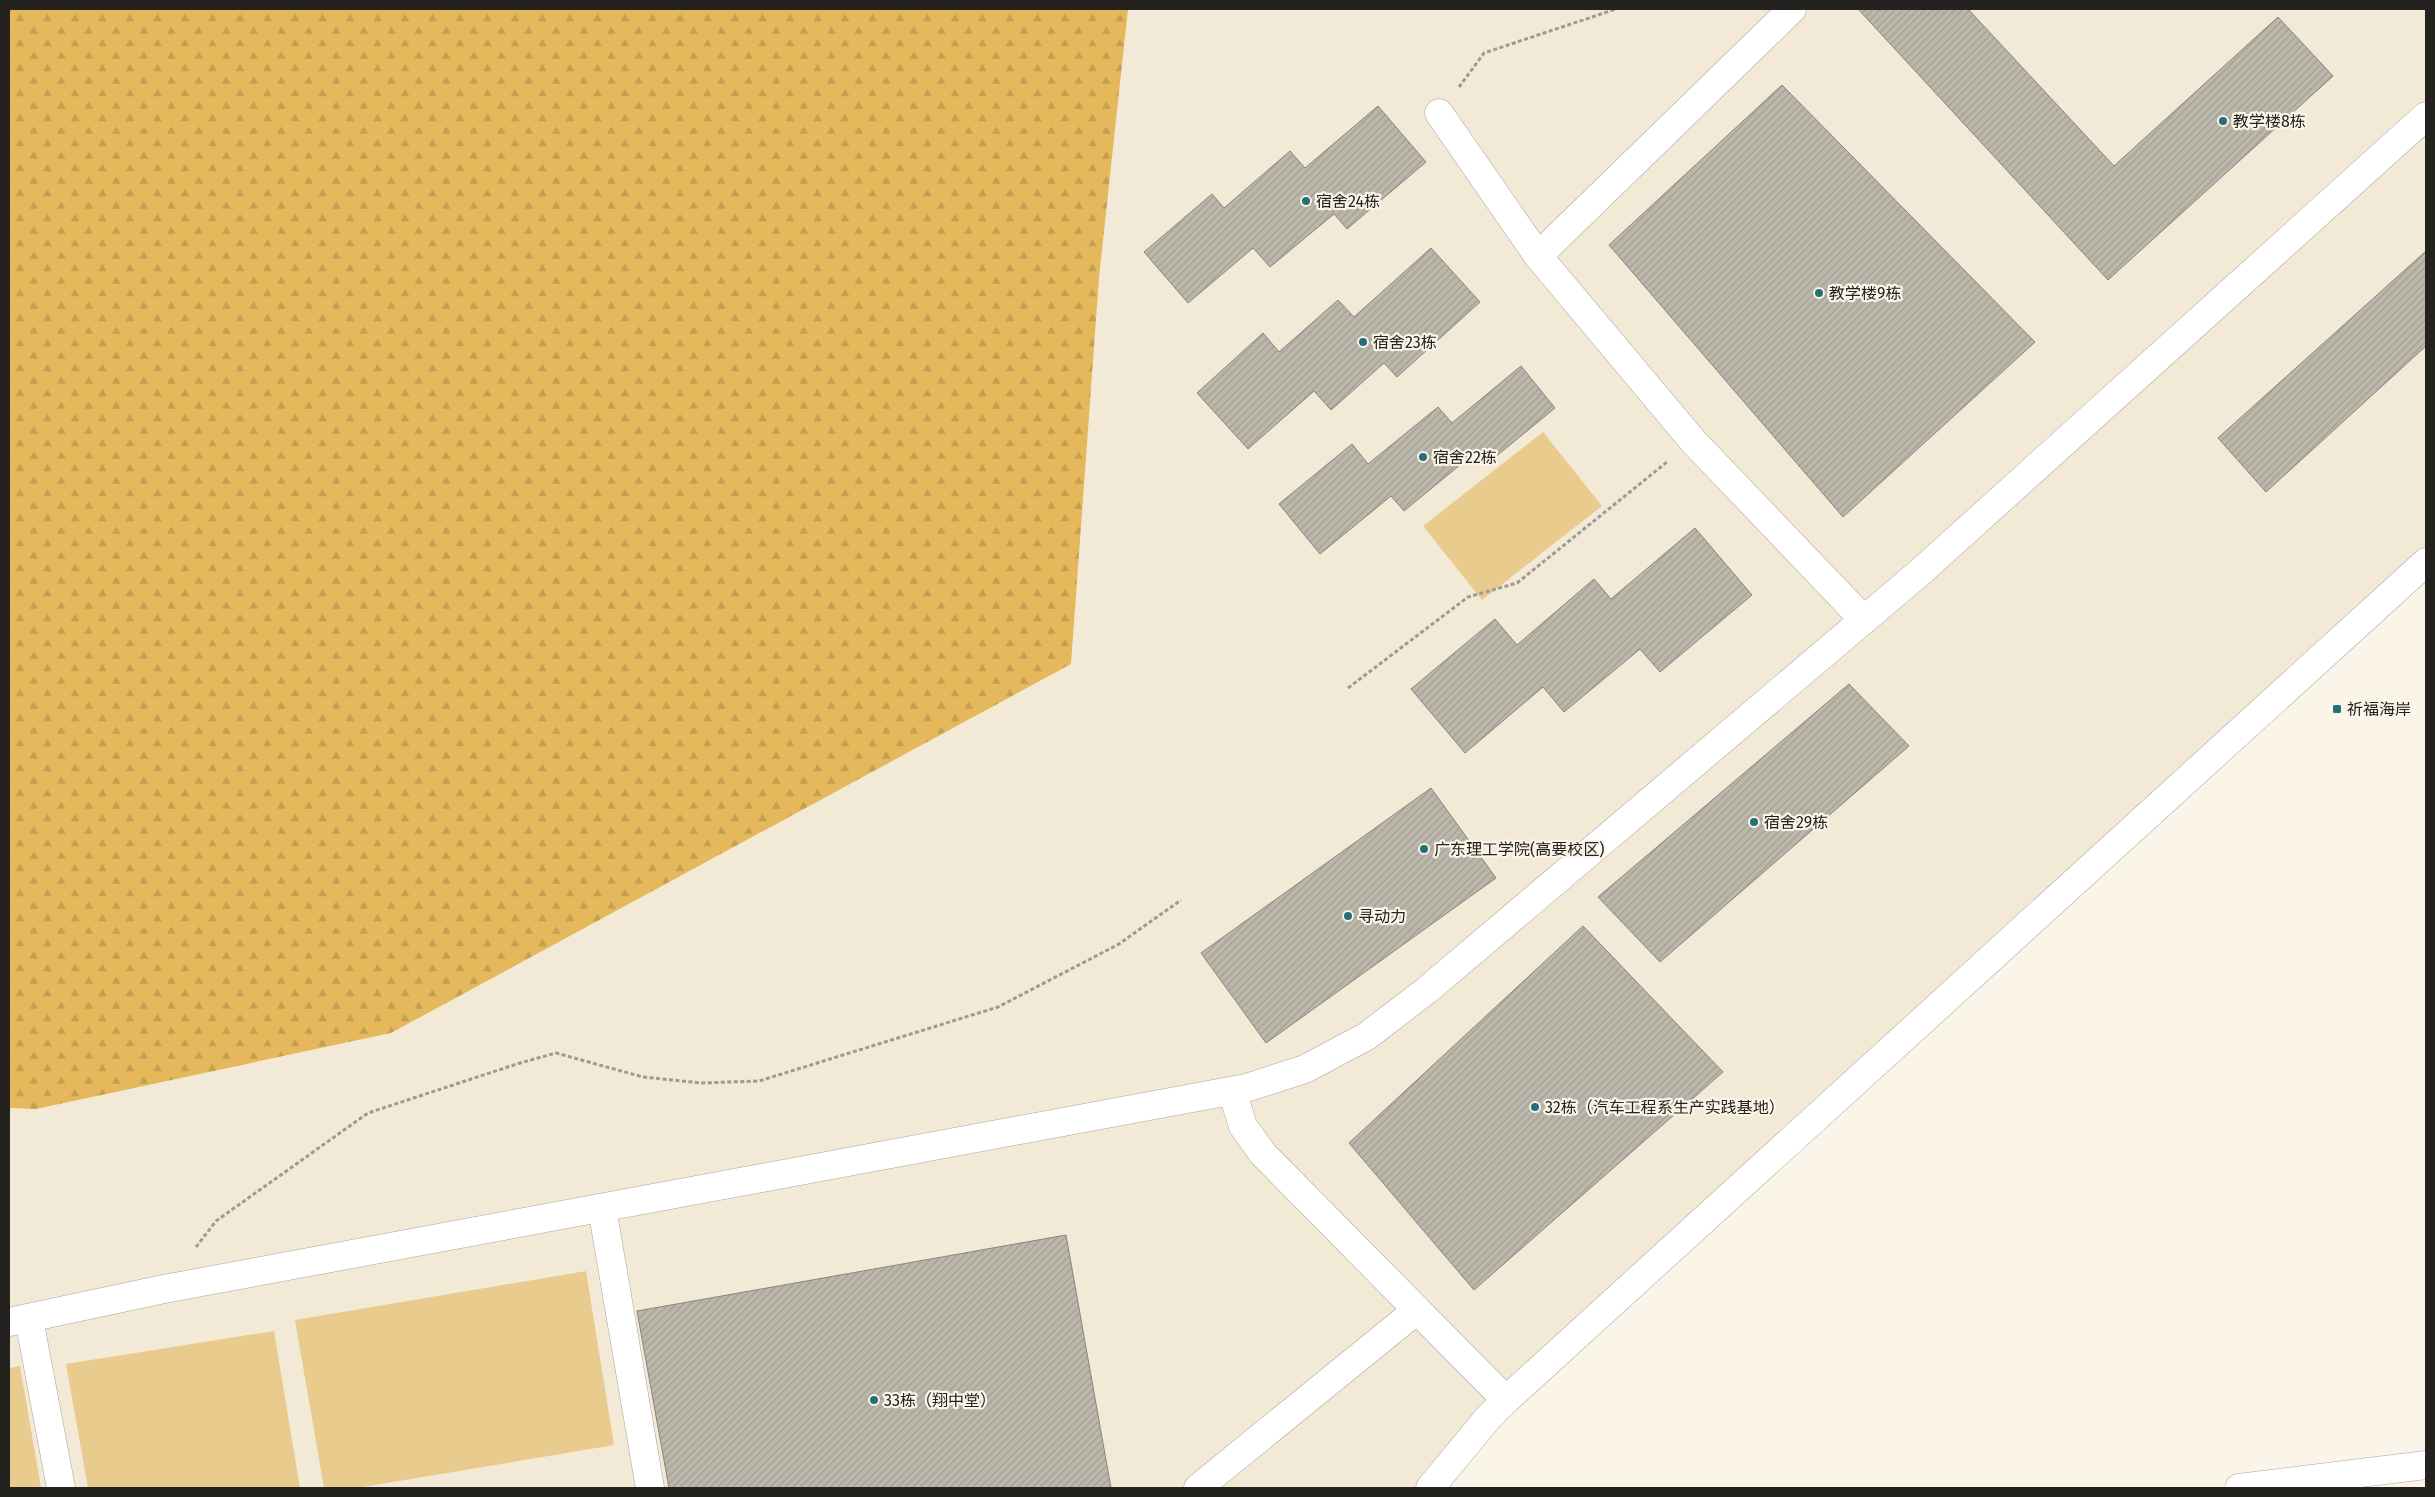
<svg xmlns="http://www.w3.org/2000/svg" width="2435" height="1497" viewBox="0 0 2435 1497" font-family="'Fira Sans','Noto Sans SC',sans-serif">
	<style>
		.built { fill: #f2e9d6 }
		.forest { fill: url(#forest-firs) }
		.pitch { fill: #eacb8e }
		.building { fill: url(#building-hatch); stroke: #8a857b }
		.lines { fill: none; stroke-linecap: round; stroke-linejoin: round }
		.minor-casing { stroke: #aaa59a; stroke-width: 29 }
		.path { stroke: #9e9a92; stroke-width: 3; stroke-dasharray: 4 2.5; stroke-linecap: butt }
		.minor { stroke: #fff; stroke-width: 28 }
		.poi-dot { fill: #256f78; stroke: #faf4e9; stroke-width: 2 }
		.labels { text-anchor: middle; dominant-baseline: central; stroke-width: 4.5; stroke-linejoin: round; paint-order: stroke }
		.poi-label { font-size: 16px; fill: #24221e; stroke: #faf4e9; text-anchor: start }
	</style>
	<defs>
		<pattern id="forest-firs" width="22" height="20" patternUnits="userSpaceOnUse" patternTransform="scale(1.25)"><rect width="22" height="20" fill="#e5b95b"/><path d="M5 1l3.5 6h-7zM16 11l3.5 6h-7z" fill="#c49f4f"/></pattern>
		<pattern id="building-hatch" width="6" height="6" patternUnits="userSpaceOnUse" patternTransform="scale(1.25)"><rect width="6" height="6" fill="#bcb7ab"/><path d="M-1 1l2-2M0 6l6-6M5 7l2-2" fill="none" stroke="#a19d93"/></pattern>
	</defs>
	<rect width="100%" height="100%" fill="#faf4e9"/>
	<!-- built -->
	<path class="built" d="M1128,9H2426V565L1421,1488H9V1108L36,1109L391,1033L1099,278Z"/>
	<!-- forest -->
	<path class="forest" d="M9,9H1128L1099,278L1071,664L391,1033L36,1109L9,1108Z"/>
	<!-- pitch -->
	<g class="pitch">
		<path d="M1543,432L1602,506L1482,600L1423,526Z"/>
		<path d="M586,1271L614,1445L357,1488H324L295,1320Z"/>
		<path d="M274,1331L300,1488H88L66,1364Z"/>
		<path d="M20,1366L41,1488H9V1368Z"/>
	</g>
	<!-- building -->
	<g class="building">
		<path d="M1858,9H1968L2114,166L2278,17L2333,76L2108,280Z"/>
		<path d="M1782,85L2035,342L1843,517L1609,245Z"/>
		<path d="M1378,106L1426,162L1347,229L1334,214L1270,267L1253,248L1188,303L1144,252L1212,194L1224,208L1290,151L1305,168Z"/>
		<path d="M1431,248L1480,302L1397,377L1384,363L1331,410L1314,391L1248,449L1197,393L1263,333L1279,352L1338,300L1354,317Z"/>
		<path d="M2426,251V346L2266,492L2218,438Z"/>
		<path d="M1521,366L1555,408L1488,463L1477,451L1404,511L1391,496L1320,554L1279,504L1352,444L1368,464L1438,407L1452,423Z"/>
		<path d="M1695,528L1752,595L1660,672L1640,649L1564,712L1543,687L1465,753L1411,689L1495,619L1517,645L1594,579L1611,599Z"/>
		<path d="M1849,684L1909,746L1660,962L1598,897Z"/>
		<path d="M1431,788L1496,878L1266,1043L1201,953Z"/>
		<path d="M1583,926L1723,1072L1474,1290L1349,1143Z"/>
		<path d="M1066,1235L1111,1488H669L637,1311Z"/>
	</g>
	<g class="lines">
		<!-- minor casing -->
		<g class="minor-casing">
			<g id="minor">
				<path d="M1439,113L1538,256L1693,441L1864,620"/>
				<path d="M1538,256L1792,9"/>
				<path d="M1232,1091L1243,1126L1263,1154L1506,1400"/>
				<path d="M602,1208L650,1488"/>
				<path d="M29,1319L61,1488"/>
				<path d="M9,1322L164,1289L1246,1088L1305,1069L1367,1036L1427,990L1918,574L2426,116"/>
				<path d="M1198,1488L1417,1310"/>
				<path d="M1430,1488L1488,1418L1506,1400L2426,562"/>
				<path d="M2239,1488L2426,1465"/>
			</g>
		</g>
		<!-- path -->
		<g class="path">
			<path d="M1459,87L1484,53L1616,9"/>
			<path d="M1348,688L1468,597L1517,583L1667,462"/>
			<path d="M196,1247L216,1221L368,1113L520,1063L556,1053L643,1077L701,1083L759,1081L998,1007L1119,944L1181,900"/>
		</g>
		<!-- minor -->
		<use href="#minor" class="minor"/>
	</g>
	<!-- markers -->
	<g class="poi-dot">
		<circle cx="2223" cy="121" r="5"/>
		<circle cx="1306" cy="201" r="5"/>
		<circle cx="1819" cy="293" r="5"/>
		<circle cx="1363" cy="342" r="5"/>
		<circle cx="1423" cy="457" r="5"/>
		<rect x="2332" y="704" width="10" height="10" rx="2.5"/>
		<circle cx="1754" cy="822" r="5"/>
		<circle cx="1424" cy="849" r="5"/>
		<circle cx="1348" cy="916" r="5"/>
		<circle cx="1535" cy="1107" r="5"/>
		<circle cx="874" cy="1400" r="5"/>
	</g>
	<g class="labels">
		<!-- poi labels -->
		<g class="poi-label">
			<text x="2233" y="121">教学楼8栋</text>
			<text x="1316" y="201">宿舍24栋</text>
			<text x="1829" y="293">教学楼9栋</text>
			<text x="1373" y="342">宿舍23栋</text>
			<text x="1433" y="457">宿舍22栋</text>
			<text x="2347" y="709">祈福海岸</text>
			<text x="1764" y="822">宿舍29栋</text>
			<text x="1434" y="849">广东理工学院(高要校区)</text>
			<text x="1358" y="916">寻动力</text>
			<text x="1545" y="1107">32栋（汽车工程系生产实践基地）</text>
			<text x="884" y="1400">33栋（翔中堂）</text>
		</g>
	</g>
	<!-- border -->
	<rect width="2435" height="1497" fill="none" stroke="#24221e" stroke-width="20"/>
</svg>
